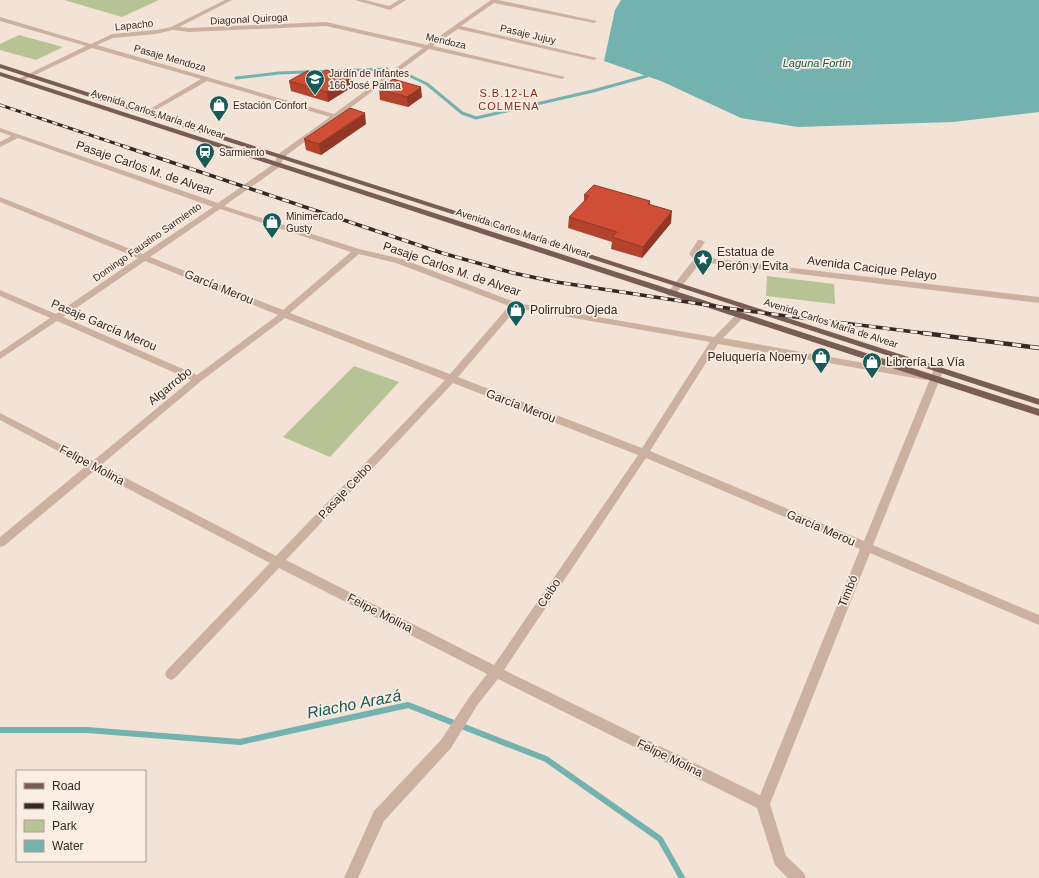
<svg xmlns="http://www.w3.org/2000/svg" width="1039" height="878" viewBox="0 0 1039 878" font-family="Arial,sans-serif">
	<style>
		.green { fill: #b8c395 }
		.water { fill: #73b2af }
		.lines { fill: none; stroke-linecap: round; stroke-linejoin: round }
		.stream-far1 { stroke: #73b2af; stroke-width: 3 }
		.stream { stroke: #73b2af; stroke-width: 6 }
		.minor { fill: #ccb1a1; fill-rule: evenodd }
		.major { fill: #795d54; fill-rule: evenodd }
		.rail-far2-casing { stroke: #352825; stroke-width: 3 }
		.rail-far1-casing { stroke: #352825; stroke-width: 3.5 }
		.rail-casing { stroke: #352825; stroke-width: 4.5 }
		.rail-far2 { stroke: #faede2; stroke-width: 2; stroke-dasharray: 5.5; stroke-linecap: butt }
		.rail-far1 { stroke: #faede2; stroke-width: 2.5; stroke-dasharray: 7; stroke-linecap: butt }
		.rail { stroke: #faede2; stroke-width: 3; stroke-dasharray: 9; stroke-linecap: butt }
		.wall { fill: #b4432e }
		.shaded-wall { fill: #923726 }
		.building { fill: #d14e36; stroke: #923726 }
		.labels { text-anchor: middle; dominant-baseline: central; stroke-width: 3.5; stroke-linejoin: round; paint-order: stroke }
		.far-street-label { font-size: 10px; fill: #352825; stroke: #faede2 }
		.far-poi-label { font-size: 10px; fill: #352825; stroke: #faede2; text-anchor: start }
		.far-water-label { font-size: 11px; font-style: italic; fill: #175a58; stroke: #faede2 }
		.far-neighbourhood-label { font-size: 11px; letter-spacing: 1px; fill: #8b2817; stroke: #faede2 }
		.street-label { font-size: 12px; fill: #352825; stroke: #faede2 }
		.poi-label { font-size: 12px; fill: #352825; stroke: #faede2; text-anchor: start }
		.near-water-label { font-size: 16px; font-style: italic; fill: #175a58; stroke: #faede2 }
	</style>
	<rect width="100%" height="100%" fill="#f3e3d6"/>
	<!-- green -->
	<g class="green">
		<path d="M64,0H159L122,17Z"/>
		<path d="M19,35L63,47L36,60L0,50V44Z"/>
		<path d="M767,276L834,284L835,304L766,296Z"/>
		<path d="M354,366L399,382L330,457L283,437Z"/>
	</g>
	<!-- water -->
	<path class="water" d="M621,0H1039V112L953,122L798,127L741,118L661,81L604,61L615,10Z"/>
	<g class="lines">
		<!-- stream-far1 -->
		<g class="stream-far1">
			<path d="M406,74L427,84L462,113L476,118L593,91L647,76"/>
			<path d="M236,78L279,73L387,69"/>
		</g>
		<!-- stream -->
		<path class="stream" d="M0,730H87L240,742L408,705L546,759L660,839L682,878"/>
		<!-- minor -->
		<g class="minor">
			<path d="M225,0H232L179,27L189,28L326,22L427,45L491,0H498L597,21L594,23L494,3L461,26L597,58L594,60L458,29L433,46L565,77L562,79L429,49L283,158L281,166L224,206L359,249L402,259L517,303L714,337L736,315L737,305L741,302L745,305L743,318L723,338L926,374L931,377L926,380L718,344L650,451L864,541L934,369L939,366L942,367L944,369L873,545L1039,615V625L870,553L770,804L786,856L804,873L806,878H788L775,865L757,808L498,679L478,704L451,748L384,821L358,878H344L374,811L441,740L470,696L487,674L279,568L175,678L171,680L167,678L165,674L167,670L270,563L94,471L4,546L0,547V537L86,466L0,420V413L93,461L191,380L57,321L0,359V352L50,318L0,296V290L56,314L138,258L0,202V197L143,254L213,207L18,138L0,147V142L11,136L0,132V128L218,203L275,163L277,155L330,117L207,81L147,115H143V113L201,79L92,48L22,81H18V79L86,46L0,21V17L91,44L112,34L156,30L171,27ZM326,26L423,48L334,114L97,45L113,38L156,34L173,30L189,32ZM220,209L351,252L283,310L150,257ZM359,254L396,263L509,306L450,374L290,313ZM145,261L278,315L197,375L63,317ZM517,308L710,342L642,448L458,377ZM285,318L445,380L276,556L101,465L201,381ZM453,383L638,455L494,665L286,560ZM646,458L860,549L760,795L504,670Z"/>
			<path d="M355,0H365L389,6L399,0H406L390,10Z"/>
			<path d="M698,240H701L705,242L697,254L701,257L1039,297V303L701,262L674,296H668L667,294L668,292L694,259L689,254Z"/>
		</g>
		<!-- major -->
		<g class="major">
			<path d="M0,64L1039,399V405L675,286L0,68Z"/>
			<path d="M0,72L1039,409V416L0,76Z"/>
		</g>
		<!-- rail-far2 casing -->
		<g class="rail-far2-casing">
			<path id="rail-far2" d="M0,105L126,147"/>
		</g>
		<!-- rail-far1 casing -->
		<g class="rail-far1-casing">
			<path id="rail-far1" d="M123,146L442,253L513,273L556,282L740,310L931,334"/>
		</g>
		<!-- rail casing -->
		<g class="rail-casing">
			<path id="rail" d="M923,333L1039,348"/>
		</g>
		<!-- rail-far2 -->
		<use href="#rail-far2" class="rail-far2"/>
		<!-- rail-far1 -->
		<use href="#rail-far1" class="rail-far1"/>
		<!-- rail -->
		<use href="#rail" class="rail"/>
	</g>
	<!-- wall -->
	<g class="wall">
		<path d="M289,81L352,87L328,102L291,91Z"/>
		<path d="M379,89L422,97L408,107L380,100Z"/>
		<path d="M366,124L321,155L306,150L304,139Z"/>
		<path d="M584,195L650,201V205L671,223L642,258L611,249L612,242L568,228L569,217L584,202Z"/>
	</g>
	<!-- shaded-wall -->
	<g class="shaded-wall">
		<path d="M351,77L352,87L328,102L327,92Z"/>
		<path d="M421,87L422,97L408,107L407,97Z"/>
		<path d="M365,113L366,124L321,155L319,144Z"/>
		<path d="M672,211L671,223L642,258L643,247Z"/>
	</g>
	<!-- building -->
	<g class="building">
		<path d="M326,70L351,77L327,92L289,81L307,71L320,74Z"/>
		<path d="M393,79L421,87L407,97L379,89Z"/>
		<path d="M350,108L365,113L319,144L304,139Z"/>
		<path d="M594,185L650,201L648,204L672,211L643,247L612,237L617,232L569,217L589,196L584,195Z"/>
	</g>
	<!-- icons -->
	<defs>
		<g id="school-pin" transform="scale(1)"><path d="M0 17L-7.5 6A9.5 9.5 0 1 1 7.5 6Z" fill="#175a58" stroke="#faede2"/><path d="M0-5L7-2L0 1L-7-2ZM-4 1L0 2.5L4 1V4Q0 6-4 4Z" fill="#fff"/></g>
		<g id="shop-pin" transform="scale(1)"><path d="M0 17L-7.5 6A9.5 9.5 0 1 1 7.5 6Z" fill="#175a58" stroke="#faede2"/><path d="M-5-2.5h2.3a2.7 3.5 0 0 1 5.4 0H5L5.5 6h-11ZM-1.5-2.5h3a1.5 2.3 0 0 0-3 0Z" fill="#fff"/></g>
		<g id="station-pin" transform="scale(1)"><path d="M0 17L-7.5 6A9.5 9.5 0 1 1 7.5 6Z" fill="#175a58" stroke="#faede2"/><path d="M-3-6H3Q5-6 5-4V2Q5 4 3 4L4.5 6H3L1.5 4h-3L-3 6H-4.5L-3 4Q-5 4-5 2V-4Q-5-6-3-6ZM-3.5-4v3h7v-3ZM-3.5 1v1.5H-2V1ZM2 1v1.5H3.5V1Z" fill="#fff"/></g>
		<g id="sight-pin" transform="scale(1)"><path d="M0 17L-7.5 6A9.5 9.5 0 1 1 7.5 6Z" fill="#175a58" stroke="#faede2"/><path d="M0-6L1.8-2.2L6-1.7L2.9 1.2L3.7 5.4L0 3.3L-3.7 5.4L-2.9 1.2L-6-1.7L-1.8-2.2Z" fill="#fff"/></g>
	</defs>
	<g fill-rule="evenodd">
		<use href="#school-pin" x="315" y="79"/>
		<use href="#shop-pin" x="219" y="105"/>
		<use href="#station-pin" x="205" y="152"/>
		<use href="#shop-pin" x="272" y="222"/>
		<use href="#sight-pin" x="703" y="259"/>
		<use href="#shop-pin" x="516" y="310"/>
		<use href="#shop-pin" x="821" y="357"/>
		<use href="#shop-pin" x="872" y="362"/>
	</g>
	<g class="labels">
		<!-- far-street labels -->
		<g class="far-street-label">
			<text transform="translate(249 19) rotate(-3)">Diagonal Quiroga</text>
			<text transform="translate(134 25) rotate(-6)">Lapacho</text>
			<text transform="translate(528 34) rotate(13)">Pasaje Jujuy</text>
			<text transform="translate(446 41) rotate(13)">Mendoza</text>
			<text transform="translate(170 58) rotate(16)">Pasaje Mendoza</text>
			<text transform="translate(158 114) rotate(18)">Avenida Carlos María de Alvear</text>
			<text transform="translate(523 233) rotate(18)">Avenida Carlos María de Alvear</text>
			<text transform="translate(147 242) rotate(-35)">Domingo Faustino Sarmiento</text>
			<text transform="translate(831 323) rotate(18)">Avenida Carlos María de Alvear</text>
		</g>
		<!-- far-poi labels -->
		<g class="far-poi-label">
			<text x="329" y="73">Jardín de Infantes<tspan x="329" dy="12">166 José Palma</tspan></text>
			<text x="233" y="105">Estación Confort</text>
			<text x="219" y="152">Sarmiento</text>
			<text x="286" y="216">Minimercado<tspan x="286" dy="12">Gusty</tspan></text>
		</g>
		<!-- far-water labels -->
		<g class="far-water-label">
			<text x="817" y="63">Laguna Fortín</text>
		</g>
		<!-- far-neighbourhood labels -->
		<g class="far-neighbourhood-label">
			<text x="509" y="93">S.B.12-LA<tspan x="509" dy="13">COLMENA</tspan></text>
		</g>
		<!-- street labels -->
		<g class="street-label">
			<text transform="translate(145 168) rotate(19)">Pasaje Carlos M. de Alvear</text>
			<text transform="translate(872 268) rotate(7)">Avenida Cacique Pelayo</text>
			<text transform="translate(452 269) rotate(19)">Pasaje Carlos M. de Alvear</text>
			<text transform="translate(219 287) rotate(22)">García Merou</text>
			<text transform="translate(104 325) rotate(23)">Pasaje García Merou</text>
			<text transform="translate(170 386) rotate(-39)">Algarrobo</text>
			<text transform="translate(521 406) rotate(21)">García Merou</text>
			<text transform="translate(92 465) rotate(28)">Felipe Molina</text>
			<text transform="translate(345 491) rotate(-47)">Pasaje Ceibo</text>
			<text transform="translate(821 528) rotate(23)">García Merou</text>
			<text transform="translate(848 591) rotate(-68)">Timbó</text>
			<text transform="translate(549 593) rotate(-56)">Ceibo</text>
			<text transform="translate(380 613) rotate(27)">Felipe Molina</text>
			<text transform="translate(670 758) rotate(26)">Felipe Molina</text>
		</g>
		<!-- poi labels -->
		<g class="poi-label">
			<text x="717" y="252">Estatua de<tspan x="717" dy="14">Perón y Evita</tspan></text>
			<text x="530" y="310">Polirrubro Ojeda</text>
			<text x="807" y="357" text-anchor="end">Peluquería Noemy</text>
			<text x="886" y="362">Librería La Vía</text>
		</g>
		<!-- near-water labels -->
		<g class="near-water-label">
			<text transform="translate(354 704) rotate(-11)">Riacho Arazá</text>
		</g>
	</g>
	<!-- legend -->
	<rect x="16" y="770" width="130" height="92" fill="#faede2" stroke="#ab9e96"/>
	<rect x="24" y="783" width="20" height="6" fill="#795d54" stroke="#ab9e96"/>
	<text x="52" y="790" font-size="12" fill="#352825">Road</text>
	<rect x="24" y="803" width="20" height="6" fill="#352825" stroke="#ab9e96"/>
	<text x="52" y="810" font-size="12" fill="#352825">Railway</text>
	<rect x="24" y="820" width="20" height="12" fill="#b8c395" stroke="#ab9e96"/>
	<text x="52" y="830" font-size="12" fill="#352825">Park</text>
	<rect x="24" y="840" width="20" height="12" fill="#73b2af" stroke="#ab9e96"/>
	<text x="52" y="850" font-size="12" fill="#352825">Water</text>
</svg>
